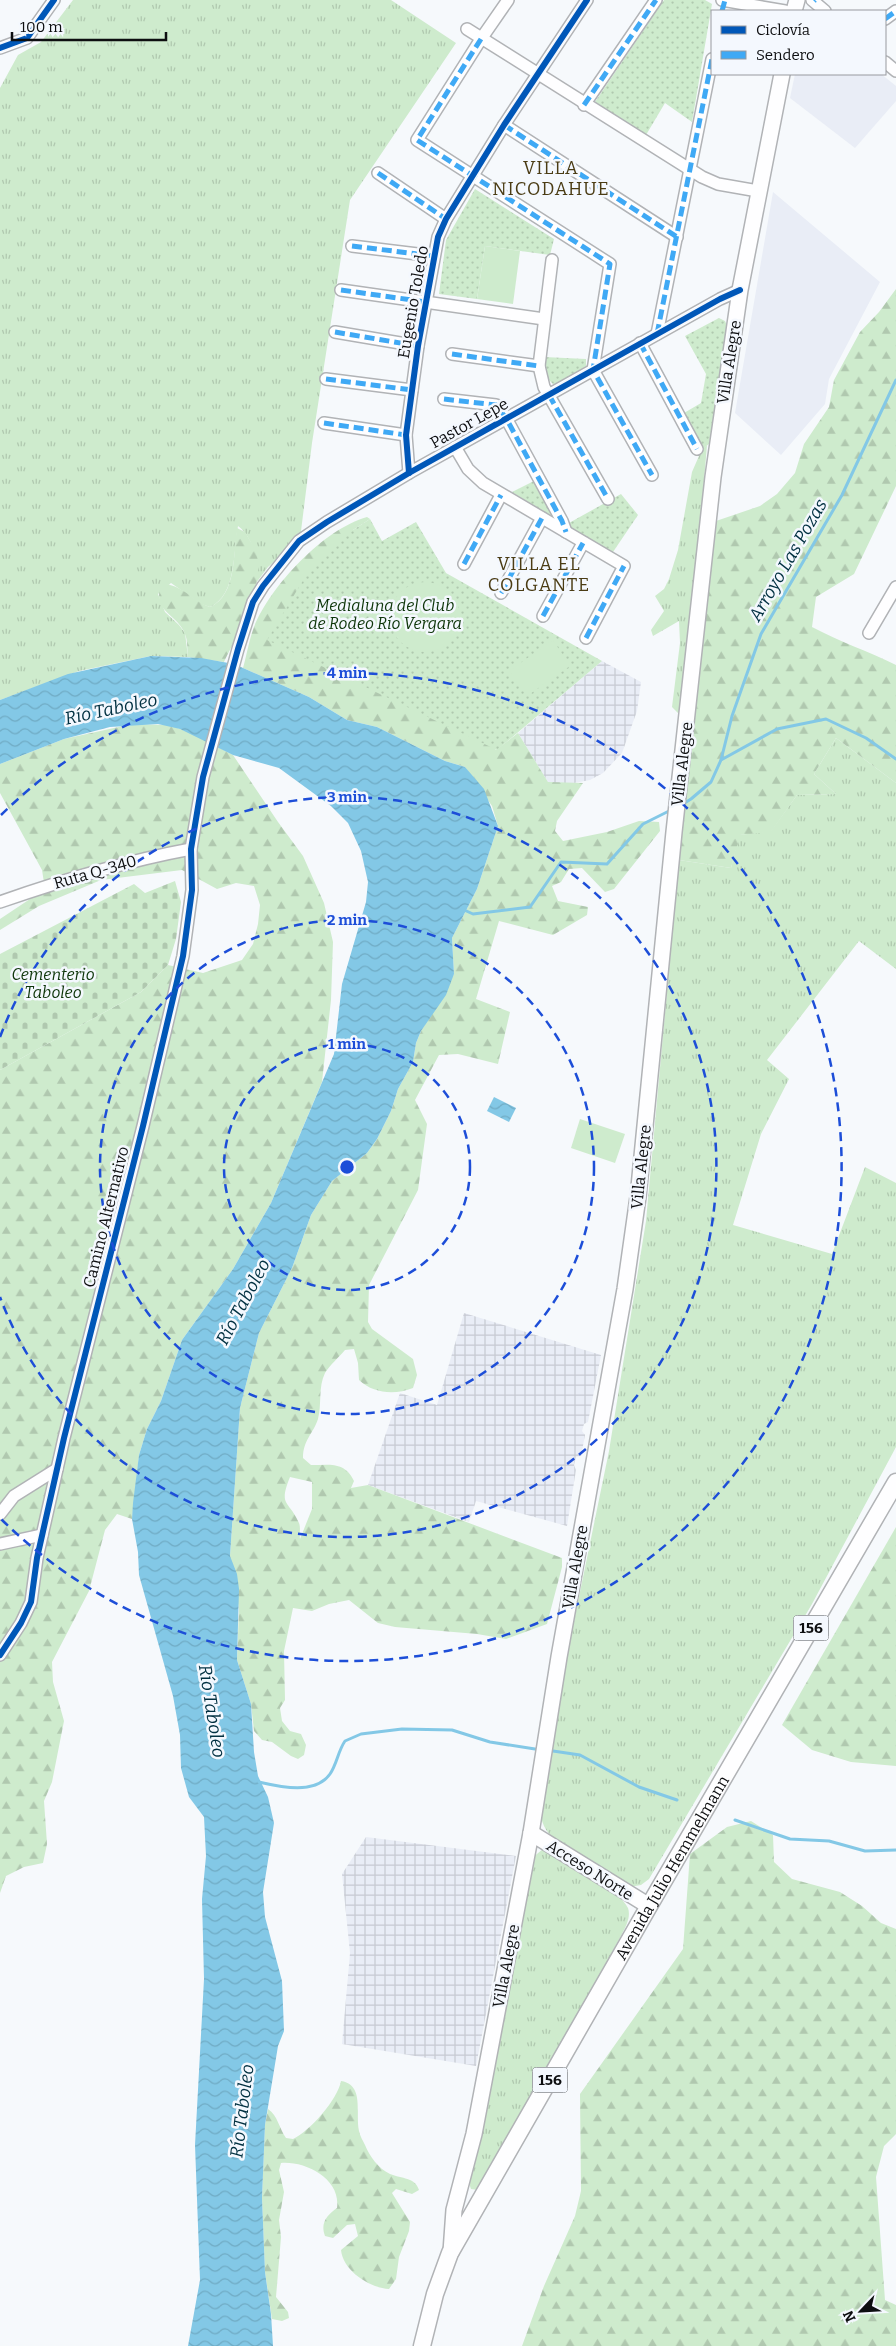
<svg xmlns="http://www.w3.org/2000/svg" width="896" height="2346" viewBox="0 0 896 2346" font-family="Bitter,serif">
	<style>
		.built { fill: #e9edf6 }
		.industrial { fill: url(#industrial-grid) }
		.grass { fill: url(#grass-tufts) }
		.forest { fill: url(#forest-firs); fill-rule: evenodd }
		.cemetery { fill: url(#cemetery-stones) }
		.park { fill: url(#park-dots) }
		.garden { fill: #ceebcd }
		.water { fill: url(#water-waves) }
		.lines { fill: none; stroke-linecap: round; stroke-linejoin: round }
		.stream { stroke: #83c8e6; stroke-width: 3 }
		.minor-casing { stroke: #b1b3b6; stroke-width: 14 }
		.major-casing { stroke: #b1b3b6; stroke-width: 18 }
		.highway-casing { stroke: #b1b3b6; stroke-width: 19 }
		.minor { stroke: #fefeff; stroke-width: 11 }
		.major { stroke: #fefeff; stroke-width: 15 }
		.highway { stroke: #fefeff; stroke-width: 16 }
		.quiet { stroke: #3fa9f5; stroke-width: 5; stroke-dasharray: 10 5; stroke-linecap: butt }
		.cycleway-casing { stroke: #f4f8fe; stroke-width: 9 }
		.cycleway { stroke: #0057b8; stroke-width: 6 }
		.ring { fill: none; stroke: #1d4ed8; stroke-width: 2.5; stroke-dasharray: 9 6 }
		.labels { text-anchor: middle; dominant-baseline: central; stroke-width: 5; stroke-linejoin: round; paint-order: stroke }
		.shield { fill: #f4f8fe; stroke: #525457; stroke-width: 1 }
		.shield-label { font-size: 15px; font-weight: bold; fill: #0d0e10 }
		.street-label { font-size: 16px; fill: #0d0e10; stroke: #f4f8fe }
		.park-label { font-size: 16px; font-style: italic; fill: #0e360a; stroke: #f4f8fe }
		.neighbourhood-label { font-size: 18px; letter-spacing: 1px; fill: #4b3c14; stroke: #f4f8fe }
		.water-label { font-size: 18px; font-style: italic; fill: #013041; stroke: #f4f8fe }
		.centre { fill: #1d4ed8; stroke: #f4f8fe; stroke-width: 2.5 }
		.ring-label { font-size: 15px; text-anchor: middle; font-weight: bold; fill: #1d4ed8; stroke: #f4f8fe; stroke-width: 5; stroke-linejoin: round; paint-order: stroke }
	</style>
	<defs>
		<pattern id="industrial-grid" width="8" height="8" patternUnits="userSpaceOnUse" patternTransform="scale(1.25)"><rect width="8" height="8" fill="#e9edf6"/><path d="M0 4h8M4 0v8" fill="none" stroke="#c7cad2"/></pattern>
		<pattern id="grass-tufts" width="24" height="20" patternUnits="userSpaceOnUse" patternTransform="scale(1.25)"><rect width="24" height="20" fill="#ceebcd"/><path d="M3 7l-1-3M5 7V3M7 7l1-3M15 17l-1-3M17 17v-4M19 17l1-3" fill="none" stroke="#b0c8af"/></pattern>
		<pattern id="forest-firs" width="22" height="20" patternUnits="userSpaceOnUse" patternTransform="scale(1.25)"><rect width="22" height="20" fill="#ceebcd"/><path d="M5 1l3.5 6h-7zM16 11l3.5 6h-7z" fill="#b0c8af"/></pattern>
		<pattern id="cemetery-stones" width="16" height="16" patternUnits="userSpaceOnUse" patternTransform="scale(1.25)"><rect width="16" height="16" fill="#ceebcd"/><path d="M2 7V4a2 2 0 0 1 4 0v3zM10 15v-3a2 2 0 0 1 4 0v3z" fill="#b0c8af"/></pattern>
		<pattern id="park-dots" width="8" height="8" patternUnits="userSpaceOnUse" patternTransform="scale(1.25)"><rect width="8" height="8" fill="#ceebcd"/><path d="M2 2h.1M6 6h.1" fill="none" stroke="#b0c8af" stroke-width="1.8" stroke-linecap="round"/></pattern>
		<pattern id="water-waves" width="16" height="10" patternUnits="userSpaceOnUse" patternTransform="scale(1.25)"><rect width="16" height="10" fill="#83c8e6"/><path d="M0 5q4-4 8 0t8 0" fill="none" stroke="#70abc4"/></pattern>
	</defs>
	<rect width="100%" height="100%" fill="#f6f9fc"/>
	<!-- built -->
	<g class="built">
		<path d="M795,74H881L896,86V101L855,148L790,98Z"/>
		<path d="M773,192L880,282L829,379L825,404L781,455L735,413Z"/>
	</g>
	<!-- industrial -->
	<g class="industrial">
		<path d="M602,661L641,682L637,711L622,753L603,773L590,780L569,784L548,782L518,733Z"/>
		<path d="M464,1313L601,1355L588,1422L584,1424L582,1431L585,1435L581,1456L576,1457L574,1465L576,1470L567,1526L476,1501L469,1522L368,1485L400,1393L437,1405Z"/>
		<path d="M366,1837L516,1856L476,2066L342,2044L350,1953L342,1874Z"/>
	</g>
	<!-- grass -->
	<g class="grass">
		<path d="M73,0H391L456,43L350,200L312,443L300,539L268,567L256,583C260,564 253,537 238,526C233,551 237,595 210,607L201,604L171,583L158,594L165,612L179,625L185,633L188,657L151,656L79,671L0,700V88L18,55L41,42Z"/>
		<path d="M707,445L689,663L680,710L678,713L672,707L680,643L679,621L653,636L651,630L664,611L655,596L664,589L669,579L678,550L692,472L702,449Z"/>
		<path d="M836,738L896,783V969L859,941L767,1060L789,1079L761,1134L733,1225L832,1254L865,1167L896,1183V1447L812,1604L649,1879L641,1885L629,1887C607,1874 553,1847 544,1826C539,1815 539,1802 539,1791L609,1451L646,1221L679,860L731,868L739,835L771,831L797,795L836,794L814,774Z"/>
		<path d="M543,1849L550,1850C566,1861 622,1892 628,1908C631,1917 626,1926 622,1934L483,2186L478,2190L471,2189L469,2183L532,1858Z"/>
	</g>
	<!-- forest -->
	<g class="forest">
		<path d="M896,289V486L854,574L816,597L812,627C840,642 868,651 896,665V783L836,738L814,774L836,794L797,795L771,832L740,835L731,868L679,860L716,521L760,506L777,494L795,473L804,444L829,407L834,380L860,332L879,312Z"/>
		<path d="M367,517L370,519L353,530L496,750L518,733L548,782L583,783L557,821L555,831L563,841L607,832L639,821L659,822L660,831L614,889L605,892L582,868L569,869L561,882L552,886L558,901L588,907L587,915L553,935L499,921L476,999L510,1012L498,1064L458,1054L439,1055L415,1100L427,1124L418,1190L369,1285L368,1322L372,1329L413,1359L417,1375L413,1388C395,1395 374,1394 359,1380L358,1363L354,1349L345,1350C339,1357 330,1365 325,1373C318,1387 322,1404 318,1419C313,1434 303,1440 303,1458L311,1465C329,1465 345,1461 354,1481L351,1488L368,1485L562,1558V1567L547,1624L506,1639L477,1634L395,1627L378,1623L349,1600L329,1604L312,1611L293,1608L284,1651L285,1700L280,1708L282,1721L290,1731L301,1734L306,1745L304,1755L298,1759L291,1756L272,1742L262,1740L254,1731L251,1704L237,1660L239,1609L230,1556L240,1408L259,1333L292,1268L311,1215L332,1181L367,1153L377,1139L391,1111L398,1089L413,1062L416,1043L421,1031L454,974L452,938L477,889L498,826L492,806L465,767L445,761L377,727L347,720L309,697L243,668C247,654 249,640 254,627C271,585 324,529 367,517ZM290,1477L312,1482V1509L300,1539C299,1534 301,1528 299,1523C289,1500 278,1507 290,1477Z"/>
		<path d="M237,528L245,532C249,539 255,548 257,556C265,584 236,637 224,662L188,657C187,650 188,641 185,634C177,613 152,613 161,584C181,583 192,601 210,607C237,595 233,553 237,528Z"/>
		<path d="M132,724L169,725L191,733L233,755L278,822L303,856L324,903L333,942L331,1000L322,1082L271,1203L233,1269L182,1340L161,1401L147,1429L139,1455L132,1519L117,1514L105,1530L89,1591L52,1662L53,1682L64,1721L52,1782L44,1801L47,1844L43,1863L24,1867L6,1876L0,1893V1070L141,992L168,965L203,973L242,960L253,944L258,924L260,905L254,886L236,883L217,889L182,870L101,880L39,906L0,930V919L45,889L42,870L0,793V764L64,739Z"/>
		<path d="M896,1527V1766L851,1762L812,1750L782,1725Z"/>
		<path d="M751,1821L773,1835L774,1862L792,1879L840,1892L862,1906L881,1923L896,1929V2134L884,2146L876,2177L885,2300L896,2305V2346H522L544,2286L575,2216L581,2191L580,2094L683,1949L690,1854L727,1827Z"/>
		<path d="M341,2081C365,2085 355,2113 359,2131C360,2136 363,2141 365,2145C370,2157 378,2168 390,2174C402,2179 415,2177 419,2190L412,2194L396,2189L392,2193L410,2222L409,2231L399,2257L396,2279L389,2289C370,2288 343,2271 341,2250L358,2236L355,2224L347,2225L333,2238L325,2236C320,2223 327,2215 337,2208C341,2179 306,2161 281,2163L279,2170L284,2192L279,2220L281,2237L276,2297L288,2312L289,2318L282,2321L272,2319L265,2272L262,2198L265,2125L268,2109C278,2116 279,2128 286,2138L293,2139C310,2131 338,2099 341,2081Z"/>
	</g>
	<!-- cemetery -->
	<path class="cemetery" d="M175,881L181,902L176,939L168,965L141,992L0,1070V954L134,884L145,893Z"/>
	<!-- park -->
	<g class="park">
		<path d="M664,0H705L712,4L692,122L665,103L646,135L595,102Z"/>
		<path d="M475,189L554,239L550,255L485,246L477,299L439,294L446,240Z"/>
		<path d="M719,318L725,321L728,328L709,444L702,449L684,413L701,403L706,374L685,336Z"/>
		<path d="M544,357L586,359V366L559,384L554,385L546,377Z"/>
		<path d="M534,481L555,519L512,492Z"/>
		<path d="M621,494L638,515L613,552L569,528V523Z"/>
		<path d="M370,519L382,541L416,522L446,573L602,661L497,750L267,640L305,577L353,530Z"/>
	</g>
	<!-- garden -->
	<g class="garden">
		<path d="M485,246L520,251L513,304L477,299Z"/>
		<circle cx="425" cy="617" r="35"/>
		<path d="M553,640L570,666L527,696L509,671Z"/>
		<path d="M580,1119L625,1134L615,1163L571,1148Z"/>
	</g>
	<!-- water -->
	<g class="water">
		<path d="M151,656L201,658L234,664L309,697L347,720L377,727L445,761L465,767L484,789L498,826L477,889L452,938L454,974L446,995L421,1031L416,1043L413,1062L398,1089L391,1111L377,1139L367,1153L332,1181L311,1215L292,1268L259,1333L240,1408L230,1556L237,1574L239,1589L237,1660L251,1704L254,1752L258,1776L268,1797L274,1823L263,1892L265,1917L282,1981L284,2031L278,2046L265,2125L262,2198L265,2272L271,2314L273,2346H188L200,2280L195,2145L204,1979L202,1899L206,1856L204,1817L189,1797L181,1768L180,1735L173,1696L139,1575L138,1552L132,1519L133,1503L139,1455L147,1429L161,1401L182,1340L233,1269L271,1203L334,1054L342,984L366,902L368,882L361,851L348,823L331,806L279,768L233,755L180,729L158,724L110,727L64,739L0,764V700L68,674Z"/>
		<path d="M494,1097L516,1108L509,1122L487,1111Z"/>
	</g>
	<g class="lines">
		<!-- stream -->
		<g class="stream">
			<path d="M721,760L732,716L761,634L842,495L896,380"/>
			<path d="M683,804L691,799L711,782L721,760L777,729L826,719L866,738L896,759"/>
			<path d="M462,909L473,914L530,907L561,862L607,864L643,824L671,810"/>
			<path d="M553,1751L580,1755L639,1787L677,1800"/>
			<path d="M259,1782C281,1787 315,1795 330,1774C337,1764 338,1751 345,1741L361,1734L402,1729L452,1730L490,1742L535,1749"/>
			<path d="M735,1820L790,1839L829,1841L865,1851L896,1850"/>
		</g>
		<!-- minor casing -->
		<g class="minor-casing">
			<g id="minor">
				<path d="M508,0L481,39L417,140L610,264L593,370L652,475"/>
				<path d="M722,0L785,11"/>
				<path d="M812,0L825,11"/>
				<path d="M885,19L896,11"/>
				<path d="M467,29L702,177L718,184L758,191"/>
				<path d="M0,48L27,38L54,0"/>
				<path d="M885,62L896,71"/>
				<path d="M584,105L656,0"/>
				<path d="M504,125L677,237"/>
				<path d="M378,173L446,219"/>
				<path d="M352,246L434,256"/>
				<path d="M552,260L539,366L544,387L608,499"/>
				<path d="M341,290L544,319"/>
				<path d="M335,332L418,346"/>
				<path d="M657,334L712,59"/>
				<path d="M640,343L697,449"/>
				<path d="M452,354L539,366"/>
				<path d="M326,379L412,390"/>
				<path d="M444,399L496,405L506,418L562,521L566,532"/>
				<path d="M324,423L406,435"/>
				<path d="M455,447L468,469L483,483L624,566L586,638"/>
				<path d="M409,473L406,435L418,346L438,237L446,219L504,125L587,0"/>
				<path d="M464,564L501,495"/>
				<path d="M501,593L542,518"/>
				<path d="M543,616L583,543"/>
				<path d="M869,633L896,587"/>
				<path d="M0,902C63,880 126,861 191,849"/>
				<path d="M0,1514L14,1496L57,1469"/>
				<path d="M0,1544L42,1535"/>
				<path d="M0,1655L21,1623L31,1602L37,1558L64,1438L143,1126L183,956L192,890L191,849L203,777L238,649L253,602L263,586L299,541L327,522L409,473L720,299L740,290"/>
			</g>
		</g>
		<!-- major casing -->
		<g class="major-casing">
			<g id="major">
				<path d="M794,11L797,0"/>
				<path d="M531,1833L649,1906"/>
				<path d="M451,2252L454,2210L474,2134L531,1833L559,1657L625,1289L638,1197L674,832L713,477L740,290L782,74"/>
			</g>
		</g>
		<!-- highway casing -->
		<g class="highway-casing">
			<g id="highway">
				<path id="s1" d="M422,2346L435,2294L450,2253L649,1906L896,1482"/>
			</g>
		</g>
		<!-- minor -->
		<use href="#minor" class="minor"/>
		<!-- major -->
		<use href="#major" class="major"/>
		<!-- highway -->
		<use href="#highway" class="highway"/>
		<!-- quiet -->
		<g class="quiet">
			<path d="M814,1L815,0"/>
			<path d="M722,11L725,0"/>
			<path d="M885,19L896,11"/>
			<path d="M481,39L417,140L610,264L593,370L652,475"/>
			<path d="M584,105L656,0"/>
			<path d="M504,125L677,237"/>
			<path d="M378,173L446,219"/>
			<path d="M352,246L434,256"/>
			<path d="M341,290L426,302"/>
			<path d="M335,332L418,346"/>
			<path d="M657,334L712,59"/>
			<path d="M640,343L697,449"/>
			<path d="M452,354L539,366"/>
			<path d="M326,379L412,390"/>
			<path d="M549,395L608,499"/>
			<path d="M444,399L496,405L506,418L562,521L566,532"/>
			<path d="M324,423L406,435"/>
			<path d="M464,564L501,495"/>
			<path d="M501,593L542,518"/>
			<path d="M543,616L583,543"/>
			<path d="M586,638L624,566"/>
		</g>
		<!-- cycleway casing -->
		<g class="cycleway-casing">
			<g id="cycleway">
				<path d="M0,48L27,38L54,0"/>
				<path d="M409,473L406,435L418,346L438,237L446,219L504,125L587,0"/>
				<path d="M0,1655L21,1623L31,1602L37,1558L64,1438L143,1126L183,956L192,890L191,849L203,777L238,649L253,602L263,586L299,541L327,522L409,473L720,299L740,290"/>
			</g>
		</g>
		<!-- cycleway -->
		<use href="#cycleway" class="cycleway"/>
	</g>
	<!-- distance rings -->
	<g class="ring">
		<circle cx="347" cy="1167" r="123"/>
		<circle cx="347" cy="1167" r="247"/>
		<path d="M0 1037A370 370 0 1 1 0 1297"/>
		<path d="M1 815A494 494 0 1 1 1 1519"/>
	</g>
	<g class="labels">
		<!-- shield labels -->
		<g class="shield">
			<rect x="793.5" y="1615.5" width="35" height="25" rx="4"/>
			<rect x="532.5" y="2067.5" width="35" height="25" rx="4"/>
		</g>
		<g class="shield-label">
			<text x="811" y="1628">156</text>
			<text x="550" y="2080">156</text>
		</g>
		<!-- street labels -->
		<g class="street-label">
			<text transform="translate(413 302) rotate(-80)">Eugenio Toledo</text>
			<text transform="translate(729 362) rotate(-81)">Villa Alegre</text>
			<text transform="translate(469 423) rotate(-29)">Pastor Lepe</text>
			<text transform="translate(682 764) rotate(-83)">Villa Alegre</text>
			<text transform="translate(95 872) rotate(-16)">Ruta Q-340</text>
			<text transform="translate(641 1167) rotate(-84)">Villa Alegre</text>
			<text transform="translate(106 1217) rotate(-76)">Camino Alternativo</text>
			<text transform="translate(575 1567) rotate(-80)">Villa Alegre</text>
			<text stroke="none"><textPath href="#s1" startOffset="542">Avenida Julio Hemmelmann</textPath></text>
			<text transform="translate(590 1870) rotate(32)">Acceso Norte</text>
			<text transform="translate(506 1966) rotate(-79)">Villa Alegre</text>
		</g>
		<!-- park labels -->
		<g class="park-label">
			<text x="385" y="605">Medialuna del Club<tspan x="385" dy="18">de Rodeo Río Vergara</tspan></text>
			<text x="53" y="974">Cementerio<tspan x="53" dy="18">Taboleo</tspan></text>
		</g>
		<!-- neighbourhood labels -->
		<g class="neighbourhood-label">
			<text x="551" y="168">VILLA<tspan x="551" dy="21">NICODAHUE</tspan></text>
			<text x="539" y="564">VILLA EL<tspan x="539" dy="21">COLGANTE</tspan></text>
		</g>
		<!-- water labels -->
		<g class="water-label">
			<text transform="translate(788 560) rotate(-60)">Arroyo Las Pozas</text>
			<text transform="translate(111 709) rotate(-12)">Río Taboleo</text>
			<text transform="translate(243 1302) rotate(-62)">Río Taboleo</text>
			<text transform="translate(212 1711) rotate(81)">Río Taboleo</text>
			<text transform="translate(242 2111) rotate(-83)">Río Taboleo</text>
		</g>
	</g>
	<circle cx="347" cy="1167" r="8" class="centre"/>
	<g class="ring-label">
		<text x="347" y="678">4 min</text>
		<text x="347" y="802">3 min</text>
		<text x="347" y="925">2 min</text>
		<text x="347" y="1049">1 min</text>
	</g>
	<!-- legend -->
	<rect x="711" y="10" width="175" height="65" fill="#f4f8fe" stroke="#989a9f"/>
	<rect x="721" y="26" width="25" height="8" fill="#0057b8" stroke="#989a9f"/>
	<text x="756" y="35" font-size="15" fill="#0d0e10">Ciclovía</text>
	<rect x="721" y="51" width="25" height="8" fill="#3fa9f5" stroke="#989a9f"/>
	<text x="756" y="60" font-size="15" fill="#0d0e10">Sendero</text>
	<!-- north arrow -->
	<g transform="translate(861 2311) rotate(245)" stroke="#f4f8fe" stroke-width="4" paint-order="stroke">
	<path d="M0-4L9 19L0 12L-9 19Z" fill="#0d0e10"/>
	<text y="-8" font-size="14" font-weight="bold" text-anchor="middle" fill="#0d0e10">N</text>
	</g>
	<!-- scale -->
	<path d="M12 32v8h154v-8" fill="none" stroke="#0d0e10" stroke-width="2.5"/>
	<text x="20" y="32" font-size="15" fill="#0d0e10" stroke="#f4f8fe" stroke-width="4" paint-order="stroke">100 m</text>
</svg>
